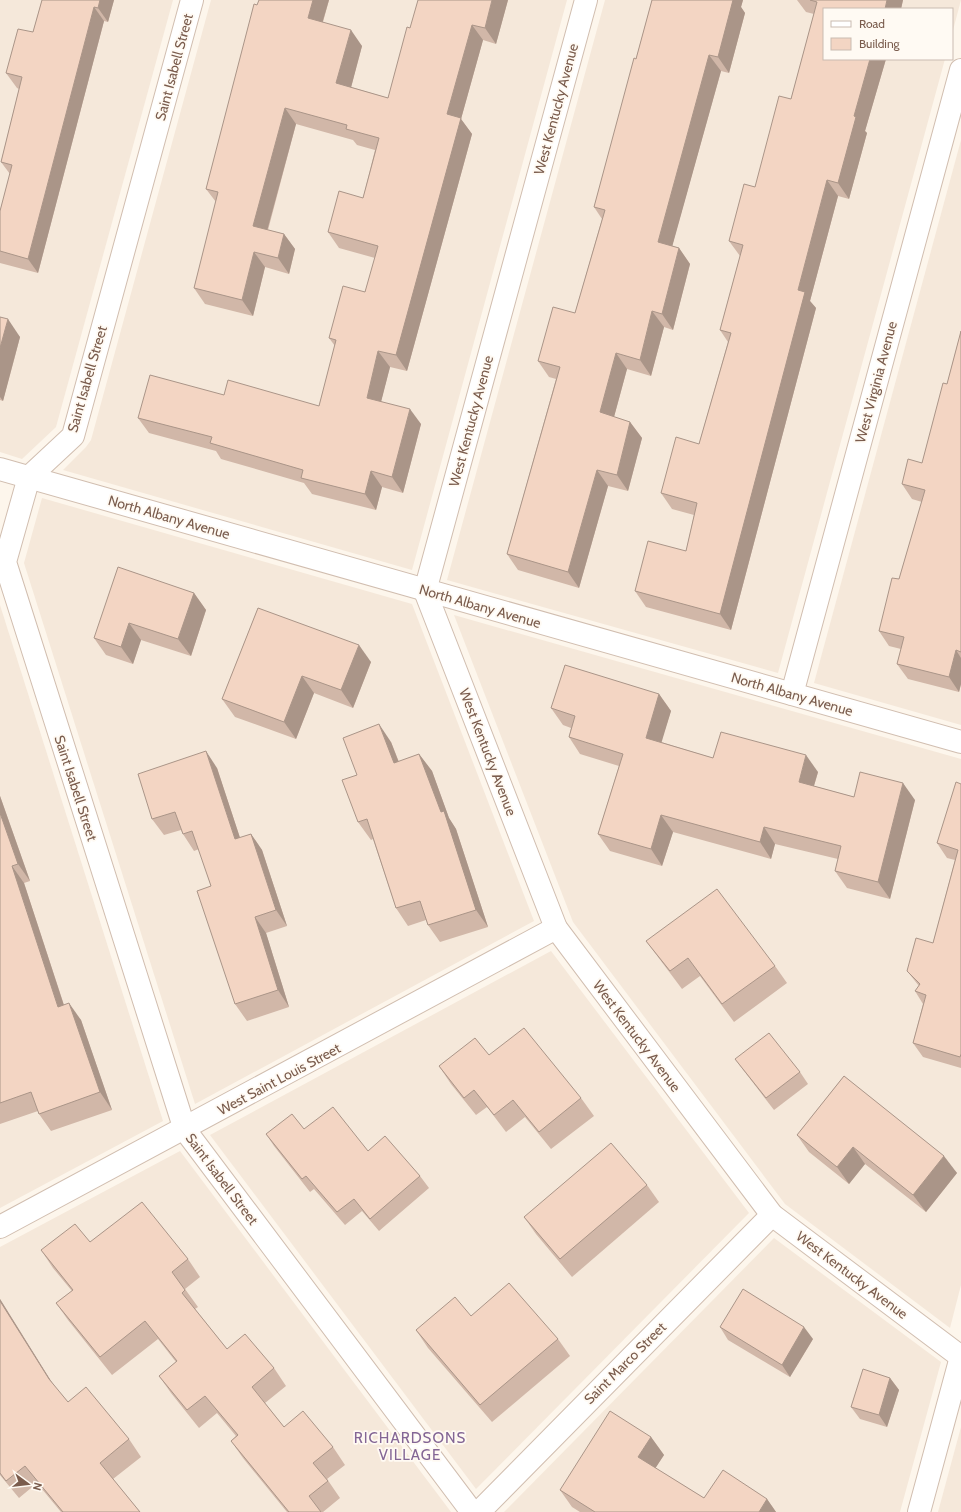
<svg xmlns="http://www.w3.org/2000/svg" width="961" height="1512" viewBox="0 0 961 1512" font-family="Cabin,sans-serif">
	<style>
		.residential { fill: #f5e8da }
		.lines { fill: none; stroke-linecap: round; stroke-linejoin: round }
		.minor-casing { stroke: #d1beb0; stroke-width: 24 }
		.minor { stroke: #fff; stroke-width: 22 }
		.wall { fill: #d1b7a8 }
		.shaded-wall { fill: #aa9588 }
		.building { fill: #f3d5c3; stroke: #aa9588 }
		.labels { text-anchor: middle; dominant-baseline: central; stroke-width: 3.5; stroke-linejoin: round; paint-order: stroke }
		.street-label { font-size: 14px; fill: #7a5c4d; stroke: #fffaf3 }
		.neighbourhood-label { font-size: 15px; letter-spacing: 1px; fill: #846695; stroke: #fffaf3 }
	</style>
	<rect width="100%" height="100%" fill="#fdf6ec"/>
	<!-- residential -->
	<g class="residential">
		<path d="M0,0H173L56,427L22,459L0,452Z"/>
		<path d="M211,0H567L412,570L63,470L86,447L91,440Z"/>
		<path d="M605,0H961L952,34V9H824V59H945L778,673L447,580Z"/>
		<path d="M961,140V725L814,683Z"/>
		<path d="M42,498L412,604L534,921L195,1104L24,563Z"/>
		<path d="M0,605L163,1121L0,1208Z"/>
		<path d="M454,615L961,759V1285L950,1328L785,1204L573,922Z"/>
		<path d="M551,951L749,1213L476,1489L210,1135Z"/>
		<path d="M180,1151L451,1512H0V1247Z"/>
		<path d="M774,1238L941,1362L900,1512H504Z"/>
		<path d="M961,1427V1512H938Z"/>
	</g>
	<g class="lines">
		<!-- minor casing -->
		<g class="minor-casing">
			<g id="minor">
				<path d="M192,0L73,436L29,477L5,562L185,1130L472,1512"/>
				<path d="M586,0L425,591L556,928L772,1215L961,1357"/>
				<path d="M0,469L961,742"/>
				<path d="M792,694L961,70"/>
				<path d="M0,1227L556,928"/>
				<path d="M479,1512L772,1215"/>
				<path d="M919,1512L961,1357"/>
			</g>
		</g>
		<!-- minor -->
		<use href="#minor" class="minor"/>
	</g>
	<!-- wall -->
	<g class="wall">
		<path d="M42,0H114L108,22L104,21L38,273L0,263V211L10,174L1,162L19,89L17,88L6,73L33,32Z"/>
		<path d="M329,0L323,22L362,46L351,87L388,98L410,28L508,0L496,44L483,40L461,119L472,134L407,371L390,367L381,401L421,424L403,493L382,487L376,510L312,494L304,483L221,459L216,451L149,433L138,418L224,395L319,406L335,346L329,338L365,292L375,258L339,248L328,232L363,198L375,150L357,145L353,140L296,124L268,230L284,234L295,249L289,274L265,267L253,316L205,304L194,288L216,202L206,189L257,5Z"/>
		<path d="M652,0H743L741,7L745,13L729,73L721,71L672,246L679,248L690,264L673,330L664,327L651,376L627,369L614,417L630,422L642,438L628,491L608,486L579,588L518,570L507,554L556,379L549,377L538,361L575,313L602,219L594,207L636,59Z"/>
		<path d="M797,0H903L901,9H824V59H886L865,131L867,133L849,199L838,196L810,301L816,308L731,630L646,607L635,591L686,551L694,515L672,509L661,493L699,444L728,342L720,330L740,256L729,241L755,187L791,99L814,14L806,12Z"/>
		<path d="M0,317L20,337L3,401L0,400Z"/>
		<path d="M961,331V684L959,692L908,679L897,664L901,649L889,646L879,631L899,579L922,502L912,499L902,484L922,463L947,384Z"/>
		<path d="M194,593L206,610L191,656L141,640L133,664L106,655L94,638Z"/>
		<path d="M258,608L371,662L353,708L314,693L296,739L235,717L222,699Z"/>
		<path d="M659,694L671,711L661,742L713,758L818,772L814,786L854,797L915,800L890,899L847,888L835,871L838,859L775,844L771,859L673,832L662,866L610,851L598,834L619,766L580,754L569,737L571,728L563,725L551,708Z"/>
		<path d="M391,742L399,762L419,754L432,771L449,818L456,829L488,927L440,942L428,925L426,920L408,926L396,908L373,839L371,840L358,822L357,775Z"/>
		<path d="M217,768L240,838L251,834L262,850L287,926L266,933L289,1007L247,1021L235,1004L211,886L199,849L194,851L183,834L181,830L164,835L152,819Z"/>
		<path d="M961,784V1068L923,1057L913,1043L923,1004L915,991L919,986L907,971L933,943L955,860L947,858L937,843Z"/>
		<path d="M0,796L30,881L24,883L64,1005L81,1020L112,1110L51,1131L39,1114L38,1111L0,1124Z"/>
		<path d="M646,941L775,966L787,983L734,1022L700,976L682,989Z"/>
		<path d="M489,1055L581,1098L594,1116L551,1149L525,1117L506,1132L487,1107L476,1115L451,1084L439,1066Z"/>
		<path d="M735,1059L800,1072L808,1084L774,1110L744,1071Z"/>
		<path d="M844,1076L957,1173L926,1212L865,1164L849,1184L809,1152L797,1135Z"/>
		<path d="M304,1129L368,1151L420,1176L429,1188L379,1231L362,1211L345,1225L314,1189L310,1192L274,1146L266,1134Z"/>
		<path d="M647,1185L659,1202L572,1277L536,1234L524,1217Z"/>
		<path d="M90,1242L188,1259L200,1277L185,1289L198,1307L195,1309L227,1349L274,1368L286,1386L265,1403L284,1427L333,1447L345,1465L327,1479L340,1498L323,1512H287L243,1458L231,1441L236,1436L217,1413L199,1428L171,1393L159,1376L176,1362L158,1339L112,1375L68,1320L56,1303L72,1291L53,1268L41,1250Z"/>
		<path d="M0,1299L54,1386L68,1402L129,1439L141,1457L113,1479L140,1512H61L37,1483L19,1498L0,1475Z"/>
		<path d="M471,1316L558,1339L570,1356L492,1422L428,1348L416,1330Z"/>
		<path d="M720,1327L813,1339L790,1377L728,1340Z"/>
		<path d="M890,1378L899,1390L887,1427L860,1419L851,1407Z"/>
		<path d="M651,1437L664,1455L655,1468L704,1498L767,1499L776,1512H580L572,1507L560,1490Z"/>
	</g>
	<!-- shaded-wall -->
	<g class="shaded-wall">
		<path d="M100,0H114L108,22L98,8Z"/>
		<path d="M313,0H329L319,34L308,18Z"/>
		<path d="M492,0H508L496,44L485,28Z"/>
		<path d="M732,0H743L741,7L745,13L729,73L718,57Z"/>
		<path d="M887,0H903L901,9H885Z"/>
		<path d="M94,7L104,21L38,273L28,259Z"/>
		<path d="M472,25L483,40L461,119L472,134L407,371L396,355L447,114Z"/>
		<path d="M351,30L362,46L348,99L336,83Z"/>
		<path d="M709,55L721,71L669,258L658,242Z"/>
		<path d="M870,59H886L865,131L867,133L849,199L838,183L854,116Z"/>
		<path d="M285,108L296,124L264,242L253,226Z"/>
		<path d="M827,180L838,196L810,301L816,308L731,630L720,614L798,290Z"/>
		<path d="M284,234L295,249L289,274L278,258Z"/>
		<path d="M679,248L690,264L673,330L662,314Z"/>
		<path d="M254,252L265,267L253,316L242,300Z"/>
		<path d="M652,311L664,327L651,376L640,360Z"/>
		<path d="M8,319L20,337L3,401L0,397V348Z"/>
		<path d="M378,351L390,367L378,414L367,398Z"/>
		<path d="M616,353L627,369L611,428L600,412Z"/>
		<path d="M410,409L421,424L403,493L392,477Z"/>
		<path d="M630,422L642,438L628,491L617,475Z"/>
		<path d="M597,470L608,486L579,588L568,572Z"/>
		<path d="M371,471L382,487L376,510L365,494Z"/>
		<path d="M194,593L206,610L191,656L178,639Z"/>
		<path d="M129,623L141,640L133,664L121,647Z"/>
		<path d="M359,645L371,662L353,708L341,690Z"/>
		<path d="M956,650L961,658V684L959,692L949,677Z"/>
		<path d="M302,676L314,693L296,739L284,722Z"/>
		<path d="M659,694L671,711L658,754L646,738Z"/>
		<path d="M379,724L391,742L406,781L394,763Z"/>
		<path d="M206,751L217,768L246,856L235,839Z"/>
		<path d="M419,754L432,771L449,818L456,829L488,927L476,910L441,812Z"/>
		<path d="M806,755L818,772L810,799L799,782Z"/>
		<path d="M903,783L915,800L890,899L878,882Z"/>
		<path d="M0,796L30,881L18,864L0,813Z"/>
		<path d="M661,815L673,832L662,866L651,849Z"/>
		<path d="M764,827L775,844L771,859L760,842Z"/>
		<path d="M251,834L262,850L287,926L276,910Z"/>
		<path d="M12,866L24,883L70,1024L58,1007Z"/>
		<path d="M255,917L266,933L289,1007L278,990Z"/>
		<path d="M69,1003L81,1020L112,1110L100,1092Z"/>
		<path d="M853,1147L865,1164L849,1184L837,1167Z"/>
		<path d="M944,1156L957,1173L926,1212L913,1195Z"/>
		<path d="M0,1299L61,1397L49,1379L0,1301Z"/>
		<path d="M804,1327L813,1339L790,1377L782,1365Z"/>
		<path d="M890,1378L899,1390L887,1427L879,1415Z"/>
		<path d="M651,1437L664,1455L651,1475L638,1457Z"/>
		<path d="M767,1499L776,1512H759Z"/>
	</g>
	<!-- building -->
	<g class="building">
		<path d="M42,0H100L98,8L94,7L28,259L0,251V211L12,165L1,162L22,77L6,73L18,29L33,32Z"/>
		<path d="M259,0H313L308,18L351,30L336,83L388,98L407,27L410,28L418,0H492L485,28L472,25L447,114L461,118L396,355L378,351L367,398L410,409L392,477L371,471L365,494L301,478L303,470L210,443L212,437L138,418L150,375L224,395L228,380L319,406L336,340L329,338L343,286L365,292L378,246L328,232L339,191L363,198L379,138L346,129L347,125L285,108L253,226L284,234L278,258L254,252L242,300L194,288L218,192L206,189L254,4L257,5Z"/>
		<path d="M652,0H733L718,57L709,55L658,242L679,248L662,314L652,311L640,360L616,353L600,412L630,422L617,475L597,470L568,572L507,554L560,367L538,361L553,307L575,313L605,210L594,207L634,58L636,59Z"/>
		<path d="M810,0H887L885,9H824V59H870L854,116L856,117L838,183L827,180L798,290L805,292L720,614L635,591L648,541L686,551L697,503L661,493L676,437L699,444L731,333L720,330L743,245L729,241L744,184L755,187L779,96L791,99L817,2Z"/>
		<path d="M0,317L8,319L0,348Z"/>
		<path d="M961,331V652L956,650L949,677L897,664L904,637L879,631L892,578L899,579L925,490L902,484L908,459L922,463L943,383L947,384Z"/>
		<path d="M118,567L194,593L178,639L129,623L121,647L94,638Z"/>
		<path d="M258,608L359,645L341,690L302,676L284,722L222,699Z"/>
		<path d="M565,665L659,694L646,738L713,758L721,732L806,755L799,782L854,797L860,772L903,783L878,882L835,871L841,846L764,827L760,842L661,815L651,849L598,834L623,754L569,737L575,716L551,708Z"/>
		<path d="M379,724L394,763L419,754L441,812L444,811L476,910L428,925L420,901L396,908L367,819L358,822L342,780L357,775L343,738Z"/>
		<path d="M206,751L235,839L251,834L276,910L255,917L278,990L235,1004L197,891L211,886L192,831L183,834L175,812L152,819L138,774Z"/>
		<path d="M956,782L961,784V1054L960,1057L913,1043L926,995L915,991L920,984L907,971L916,938L933,943L958,850L937,843Z"/>
		<path d="M0,813L18,864L12,866L58,1007L69,1003L100,1092L39,1114L31,1092L0,1103Z"/>
		<path d="M717,889L775,966L722,1004L688,958L670,971L646,941Z"/>
		<path d="M524,1028L581,1098L539,1132L513,1100L494,1115L474,1090L464,1098L439,1066L475,1038L489,1055Z"/>
		<path d="M769,1033L800,1072L766,1098L735,1059Z"/>
		<path d="M844,1076L944,1156L913,1195L853,1147L837,1167L797,1135Z"/>
		<path d="M333,1107L368,1151L385,1136L420,1176L370,1219L354,1199L337,1212L306,1176L302,1179L266,1134L292,1114L304,1129Z"/>
		<path d="M611,1143L647,1185L560,1259L524,1217Z"/>
		<path d="M142,1202L188,1259L172,1272L185,1290L182,1293L227,1349L245,1334L274,1368L252,1387L284,1427L303,1411L333,1447L313,1463L328,1481L309,1496L321,1512H289L231,1441L238,1435L205,1396L187,1410L159,1376L177,1361L145,1321L100,1357L56,1303L73,1290L41,1250L75,1224L90,1242Z"/>
		<path d="M509,1283L558,1339L480,1405L416,1330L455,1297L471,1316Z"/>
		<path d="M743,1289L804,1327L782,1365L720,1327Z"/>
		<path d="M0,1301L49,1379L68,1402L86,1387L129,1439L100,1463L140,1512H63L25,1466L6,1481L0,1473Z"/>
		<path d="M863,1369L890,1378L879,1415L851,1407Z"/>
		<path d="M610,1411L651,1437L638,1457L704,1498L723,1470L767,1499L759,1512H595L560,1490Z"/>
	</g>
	<g class="labels">
		<!-- street labels -->
		<g class="street-label">
			<text transform="translate(174 67) rotate(-75)">Saint Isabell Street</text>
			<text transform="translate(556 109) rotate(-75)">West Kentucky Avenue</text>
			<text transform="translate(87 379) rotate(-74)">Saint Isabell Street</text>
			<text transform="translate(876 382) rotate(-75)">West Virginia Avenue</text>
			<text transform="translate(471 421) rotate(-75)">West Kentucky Avenue</text>
			<text transform="translate(169 517) rotate(16)">North Albany Avenue</text>
			<text transform="translate(480 606) rotate(16)">North Albany Avenue</text>
			<text transform="translate(792 694) rotate(16)">North Albany Avenue</text>
			<text transform="translate(488 752) rotate(69)">West Kentucky Avenue</text>
			<text transform="translate(76 788) rotate(72)">Saint Isabell Street</text>
			<text transform="translate(637 1036) rotate(53)">West Kentucky Avenue</text>
			<text transform="translate(279 1079) rotate(-28)">West Saint Louis Street</text>
			<text transform="translate(222 1179) rotate(53)">Saint Isabell Street</text>
			<text transform="translate(852 1275) rotate(37)">West Kentucky Avenue</text>
			<text transform="translate(625 1363) rotate(-45)">Saint Marco Street</text>
		</g>
		<!-- neighbourhood labels -->
		<g class="neighbourhood-label">
			<text x="410" y="1438">RICHARDSONS<tspan x="410" dy="17">VILLAGE</tspan></text>
		</g>
	</g>
	<!-- legend -->
	<rect x="823" y="8" width="130" height="52" fill="#fffaf3" stroke="#cabbb1"/>
	<rect x="831" y="21" width="20" height="6" fill="#ffffff" stroke="#cabbb1"/>
	<text x="859" y="28" font-size="12" fill="#7a5c4d">Road</text>
	<rect x="831" y="38" width="20" height="12" fill="#f3d5c3" stroke="#cabbb1"/>
	<text x="859" y="48" font-size="12" fill="#7a5c4d">Building</text>
	<!-- north arrow -->
	<g transform="translate(28 1484) rotate(105)" stroke="#fffaf3" stroke-width="3" paint-order="stroke">
	<path d="M0-3L7 15L0 10L-7 15Z" fill="#7a5c4d"/>
	<text y="-6" font-size="11" font-weight="bold" text-anchor="middle" fill="#7a5c4d">N</text>
	</g>
</svg>
